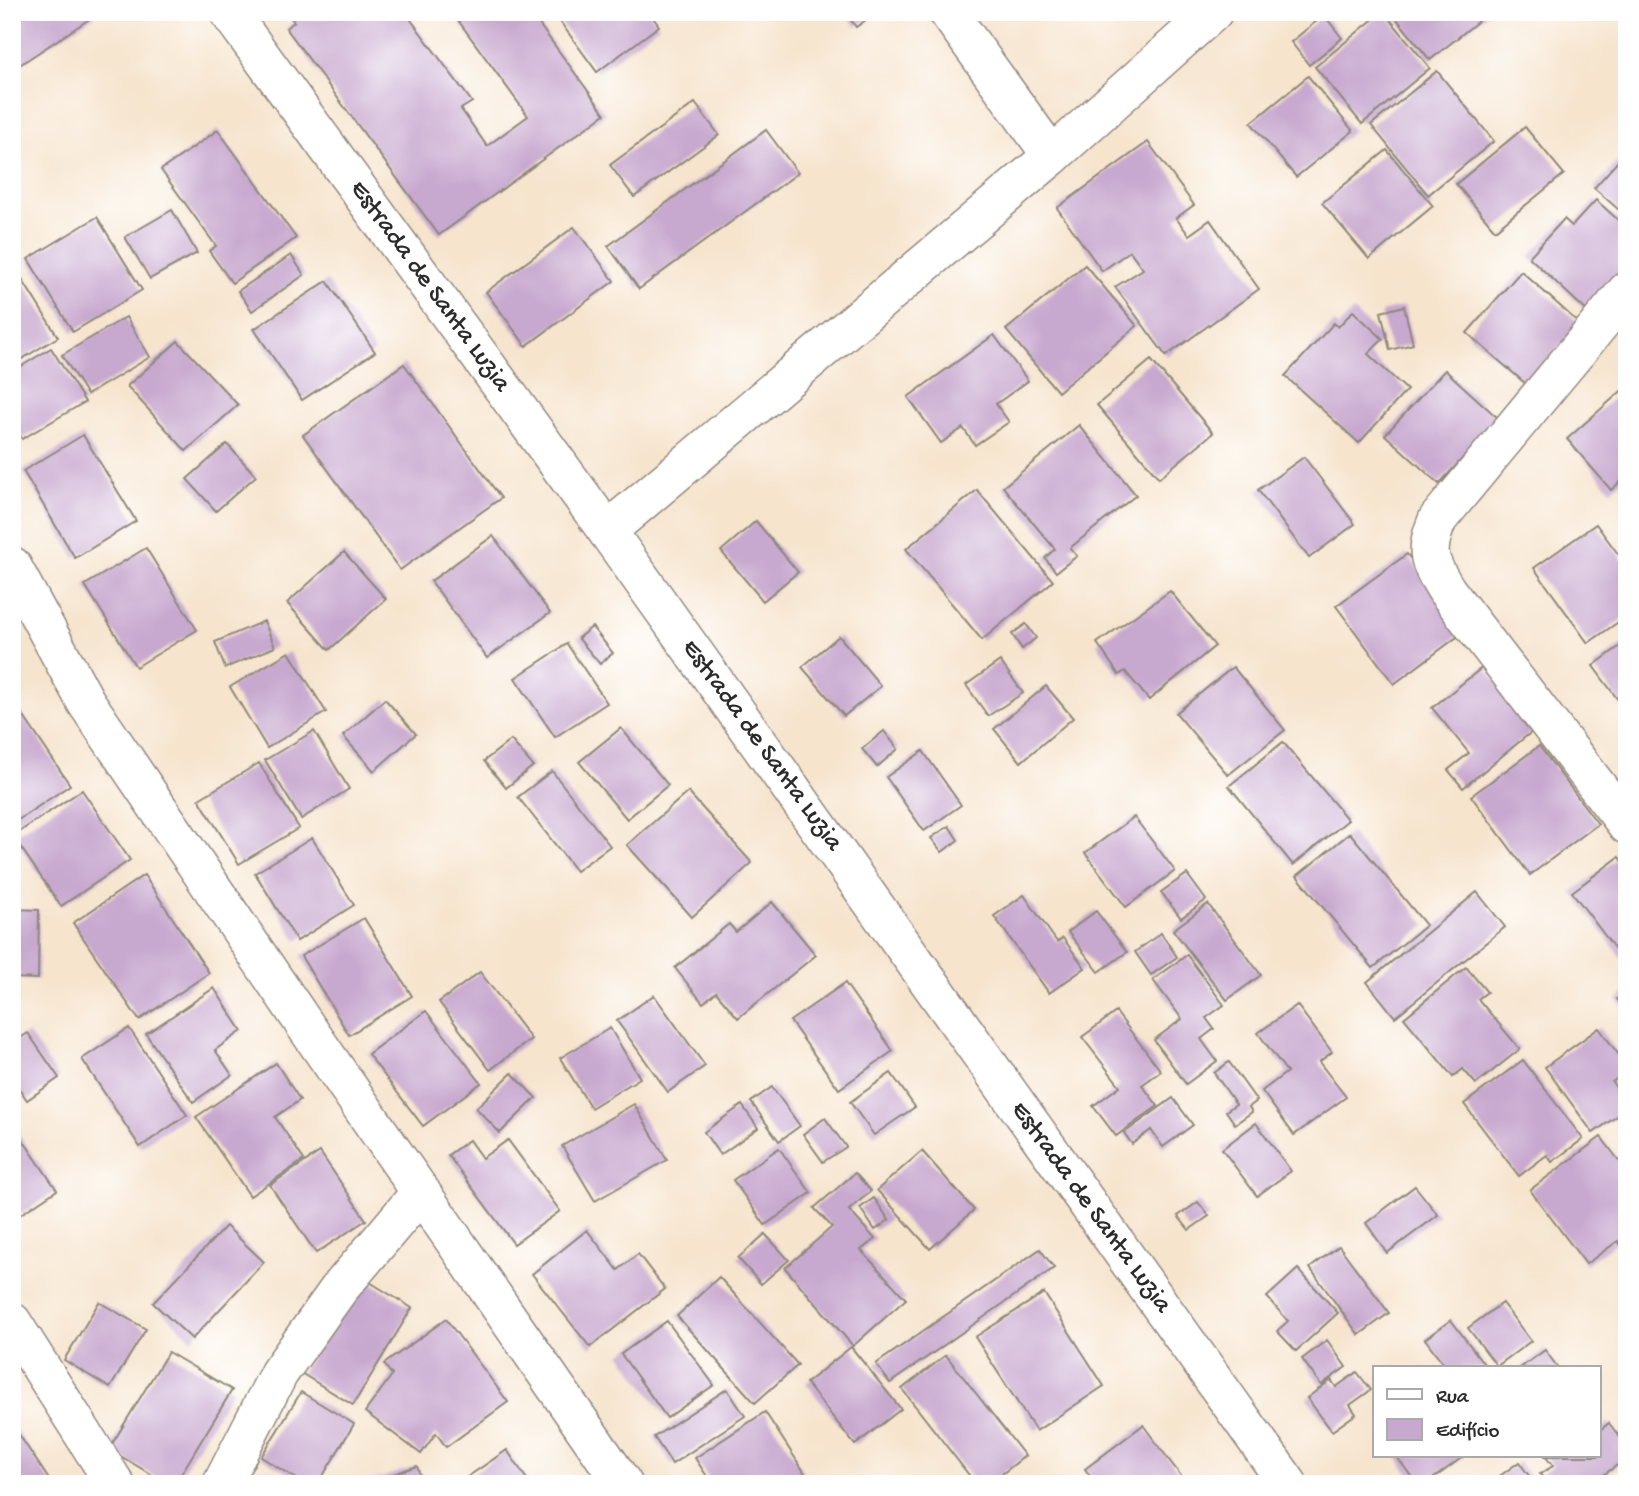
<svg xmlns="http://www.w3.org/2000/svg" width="1639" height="1496" viewBox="0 0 1639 1496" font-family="'Gochi Hand',sans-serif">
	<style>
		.building { fill: #c7a8cf }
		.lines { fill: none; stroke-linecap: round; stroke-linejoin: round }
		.minor-casing { stroke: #90887c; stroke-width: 41 }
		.minor { stroke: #fff; stroke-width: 38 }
		.labels { text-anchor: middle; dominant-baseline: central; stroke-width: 5; stroke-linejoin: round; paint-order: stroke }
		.street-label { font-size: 26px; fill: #2b2b2b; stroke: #fff }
	</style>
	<rect width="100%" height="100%" fill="#fff"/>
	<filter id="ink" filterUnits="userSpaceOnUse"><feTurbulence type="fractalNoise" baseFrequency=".0143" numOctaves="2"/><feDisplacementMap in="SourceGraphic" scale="14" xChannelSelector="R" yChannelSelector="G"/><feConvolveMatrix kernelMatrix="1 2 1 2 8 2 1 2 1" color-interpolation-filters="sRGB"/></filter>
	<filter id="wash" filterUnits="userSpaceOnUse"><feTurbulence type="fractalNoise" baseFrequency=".00686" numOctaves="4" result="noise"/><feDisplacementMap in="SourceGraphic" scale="28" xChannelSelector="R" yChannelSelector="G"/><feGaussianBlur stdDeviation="1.57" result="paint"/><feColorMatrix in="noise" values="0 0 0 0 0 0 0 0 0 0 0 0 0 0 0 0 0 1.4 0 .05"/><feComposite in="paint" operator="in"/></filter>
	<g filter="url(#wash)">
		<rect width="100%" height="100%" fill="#f6e4cd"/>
		<g id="blocks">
			<!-- building -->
			<g class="building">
				<path d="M12,12H100L12,70Z"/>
				<path d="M287,12H405L472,102L461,109L487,146L528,116L452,12H530L605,114L439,235L286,28L294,22Z"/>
				<path d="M553,12H649L659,26L597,72Z"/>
				<path d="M845,12H877L856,27Z"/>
				<path d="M1072,12H1094L1080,23Z"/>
				<path d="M1382,12H1384L1430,68L1362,124L1315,67Z"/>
				<path d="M1391,12H1485L1487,14L1430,60Z"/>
				<path d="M1324,15L1342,38L1309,65L1291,42Z"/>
				<path d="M1437,71L1494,141L1428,195L1371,125Z"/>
				<path d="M1308,76L1353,131L1296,177L1251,123Z"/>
				<path d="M695,103L719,135L634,197L610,165Z"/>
				<path d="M1525,127L1564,174L1495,230L1456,184Z"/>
				<path d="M218,130L296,238L232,283L209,251L216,246L161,170Z"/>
				<path d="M766,130L798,173L639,289L608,246Z"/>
				<path d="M1148,142L1194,205L1176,218L1189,235L1210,220L1259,289L1166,356L1115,287L1143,269L1130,251L1102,271L1057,208Z"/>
				<path d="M1387,150L1433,206L1369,259L1322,203Z"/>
				<path d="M1627,151V217L1594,188Z"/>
				<path d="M1596,200L1627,228V274L1590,314L1529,257L1564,219L1572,226Z"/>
				<path d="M172,210L197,253L150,279L125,237Z"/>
				<path d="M97,217L142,290L73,332L28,259Z"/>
				<path d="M574,227L614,281L526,346L486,292Z"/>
				<path d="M291,255L304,275L252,311L238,291Z"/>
				<path d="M1085,265L1137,326L1058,392L1006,330Z"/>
				<path d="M1521,271L1580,324L1526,384L1467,333Z"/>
				<path d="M20,276L58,337L12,365V281Z"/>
				<path d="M327,281L375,352L302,400L254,329Z"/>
				<path d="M1404,306L1413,344L1390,350L1381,312Z"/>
				<path d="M1353,311L1383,339L1368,354L1407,390L1359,443L1285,376L1334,323L1338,327Z"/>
				<path d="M126,317L150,357L87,395L62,355Z"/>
				<path d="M994,335L1028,381L996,404L1009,422L975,445L963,428L941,443L908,397Z"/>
				<path d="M178,341L238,405L186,451L127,386Z"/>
				<path d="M51,348L85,402L22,439L12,424V372Z"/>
				<path d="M1151,360L1213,433L1159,478L1097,405Z"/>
				<path d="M404,364L501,498L400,570L303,435Z"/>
				<path d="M1445,370L1499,419L1439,484L1385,435Z"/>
				<path d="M1627,386V476L1611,490L1567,439Z"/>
				<path d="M1079,425L1136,495L1070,548L1077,556L1056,572L1045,558L1055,549L1003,487Z"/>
				<path d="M83,435L136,521L75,558L23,471Z"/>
				<path d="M227,444L256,476L216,511L187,479Z"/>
				<path d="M1304,457L1355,524L1309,558L1258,490Z"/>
				<path d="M977,490L1053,581L982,640L906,549Z"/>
				<path d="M756,521L798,572L763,601L721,551Z"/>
				<path d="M1596,524L1627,566V582L1622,585L1627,591V616L1588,643L1534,568Z"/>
				<path d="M493,536L550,613L487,658L431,581Z"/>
				<path d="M146,548L197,630L136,667L85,585Z"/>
				<path d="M344,552L386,599L329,650L287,603Z"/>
				<path d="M1407,554L1465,631L1394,684L1336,606Z"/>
				<path d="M1170,591L1215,646L1149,700L1125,671L1119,675L1097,643Z"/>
				<path d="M264,621L275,647L225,668L215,642Z"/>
				<path d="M1026,624L1036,638L1022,649L1012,634Z"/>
				<path d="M592,627L613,653L600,664L578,638Z"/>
				<path d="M839,636L881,686L844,716L802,667Z"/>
				<path d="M1627,641V712L1593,666Z"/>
				<path d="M567,644L607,703L555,737L515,678Z"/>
				<path d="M289,652L326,712L267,748L230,687Z"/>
				<path d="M1000,661L1023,693L988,716L966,685Z"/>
				<path d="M1484,666L1535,729L1463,788L1448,770L1469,753L1432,708Z"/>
				<path d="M1233,667L1285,730L1228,775L1176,713Z"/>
				<path d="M1046,686L1073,718L1021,762L994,729Z"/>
				<path d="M385,699L416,734L374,771L343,736Z"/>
				<path d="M14,702L70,785L12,824V704Z"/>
				<path d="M621,728L668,785L627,819L579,762Z"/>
				<path d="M314,731L349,789L301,819L265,760Z"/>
				<path d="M884,731L898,749L877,767L862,749Z"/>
				<path d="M511,740L533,766L506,788L484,761Z"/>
				<path d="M1283,742L1348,820L1293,865L1229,786Z"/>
				<path d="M1539,746L1598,824L1530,875L1471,796Z"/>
				<path d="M923,751L961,805L924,831L886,777Z"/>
				<path d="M259,763L299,828L239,864L199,799Z"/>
				<path d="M552,771L610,846L576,871L518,797Z"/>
				<path d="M82,790L130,860L61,906L13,836Z"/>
				<path d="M688,792L752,863L692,917L627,845Z"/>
				<path d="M1134,817L1175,871L1126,907L1085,853Z"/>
				<path d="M949,826L958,840L942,852L931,838Z"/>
				<path d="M1350,833L1426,925L1373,968L1297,876Z"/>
				<path d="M312,838L354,905L297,941L255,873Z"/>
				<path d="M1619,857L1627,867V952L1621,957L1572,892Z"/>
				<path d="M1187,874L1206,900L1181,918L1161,892Z"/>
				<path d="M144,875L209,973L139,1020L73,923Z"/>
				<path d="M1477,892L1505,927L1395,1017L1367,982Z"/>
				<path d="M1024,895L1057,942L1063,938L1085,968L1049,993L994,916Z"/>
				<path d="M772,902L816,955L738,1018L716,992L703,1003L675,968L729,924L736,932Z"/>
				<path d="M1208,904L1261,975L1227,1000L1173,930Z"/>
				<path d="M12,909L39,910L38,979L12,978Z"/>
				<path d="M1096,911L1127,952L1099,972L1068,932Z"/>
				<path d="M364,918L412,996L349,1035L301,956Z"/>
				<path d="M1161,933L1177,957L1151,975L1135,952Z"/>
				<path d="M1187,955L1224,1005L1206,1018L1214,1029L1201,1039L1217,1061L1186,1084L1154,1040L1182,1019L1153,980Z"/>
				<path d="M1466,967L1487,992L1478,999L1520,1049L1476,1084L1463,1069L1453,1077L1404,1018Z"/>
				<path d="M480,972L531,1039L490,1070L439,1002Z"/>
				<path d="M845,983L893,1051L839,1089L790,1021Z"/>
				<path d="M214,988L242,1031L215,1050L232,1075L193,1102L146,1034Z"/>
				<path d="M1627,992V1012L1617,999Z"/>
				<path d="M654,995L705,1066L668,1092L617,1021Z"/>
				<path d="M1297,1005L1332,1052L1319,1062L1346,1097L1294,1135L1262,1091L1287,1072L1258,1033Z"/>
				<path d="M426,1011L481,1083L423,1126L368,1054Z"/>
				<path d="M1116,1012L1161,1071L1142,1085L1158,1106L1116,1136L1093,1106L1120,1086L1082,1037Z"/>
				<path d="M129,1028L187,1115L140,1147L82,1059Z"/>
				<path d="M610,1028L640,1078L591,1108L560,1058Z"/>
				<path d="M1599,1028L1627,1066V1071L1612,1082L1627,1102V1109L1593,1133L1545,1067Z"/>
				<path d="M28,1033L59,1078L27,1100L12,1078V1043Z"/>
				<path d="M1523,1060L1583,1139L1552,1162L1547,1155L1519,1176L1464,1104Z"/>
				<path d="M1229,1062L1257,1101L1249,1107L1252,1112L1235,1124L1226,1111L1236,1104L1214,1073Z"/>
				<path d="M276,1063L300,1100L275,1117L304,1160L250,1196L196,1117Z"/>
				<path d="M512,1073L536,1098L500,1133L476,1108Z"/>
				<path d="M891,1073L915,1107L874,1135L850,1102Z"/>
				<path d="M772,1087L800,1126L779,1141L751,1102Z"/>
				<path d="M1173,1098L1193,1125L1163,1147L1151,1130L1132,1144L1124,1133Z"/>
				<path d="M634,1104L667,1160L595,1201L562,1146Z"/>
				<path d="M742,1105L758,1128L720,1155L704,1132Z"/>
				<path d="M825,1118L846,1147L823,1162L803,1134Z"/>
				<path d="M1256,1123L1291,1171L1257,1196L1222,1149Z"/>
				<path d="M12,1124L57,1190L12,1220Z"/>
				<path d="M1601,1137L1627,1171V1254L1618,1241L1586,1264L1530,1190Z"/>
				<path d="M469,1140L482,1158L508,1140L560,1211L514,1244L448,1155Z"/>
				<path d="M779,1148L811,1193L765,1225L733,1180Z"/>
				<path d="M922,1151L974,1210L930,1249L877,1190Z"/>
				<path d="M320,1152L366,1220L316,1253L270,1185Z"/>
				<path d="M855,1173L871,1191L849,1210L875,1239L861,1250L906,1299L853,1346L785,1268L832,1227L814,1208Z"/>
				<path d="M1415,1186L1438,1215L1387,1253L1366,1223Z"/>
				<path d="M874,1198L889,1220L875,1230L860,1208Z"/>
				<path d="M1198,1202L1209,1216L1189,1230L1178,1216Z"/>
				<path d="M226,1226L264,1262L192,1339L153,1303Z"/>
				<path d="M587,1230L618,1270L638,1254L665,1289L590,1347L532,1274Z"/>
				<path d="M765,1234L789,1260L761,1284L738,1258Z"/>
				<path d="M1339,1246L1389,1313L1359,1335L1310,1268Z"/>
				<path d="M1040,1249L1054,1268L890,1383L876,1364Z"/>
				<path d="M1298,1269L1338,1313L1296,1351L1277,1331L1288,1321L1267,1297Z"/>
				<path d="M360,1276L412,1308L353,1405L301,1373Z"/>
				<path d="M719,1277L798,1365L755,1403L677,1316Z"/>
				<path d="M1044,1293L1104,1386L1036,1431L975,1337Z"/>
				<path d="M99,1302L146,1329L110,1388L64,1360Z"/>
				<path d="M1502,1303L1531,1341L1497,1366L1468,1328Z"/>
				<path d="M446,1319L508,1402L446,1447L436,1433L421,1454L365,1412L392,1375L384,1364Z"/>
				<path d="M1451,1320L1487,1368H1447L1425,1339Z"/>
				<path d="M667,1321L714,1385L667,1418L621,1354Z"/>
				<path d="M1327,1340L1346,1367L1321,1385L1302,1359Z"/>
				<path d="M851,1347L901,1409L855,1445L806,1383Z"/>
				<path d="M1545,1350L1558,1368H1520Z"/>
				<path d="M168,1352L232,1390L175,1484H167L109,1449Z"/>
				<path d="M946,1355L1025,1456L989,1484H976L902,1389Z"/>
				<path d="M1357,1372L1371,1390L1350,1405L1356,1414L1332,1431L1307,1398L1331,1380L1336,1387Z"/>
				<path d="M727,1389L745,1416L672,1464L654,1437Z"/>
				<path d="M301,1392L354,1424L318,1484H305L261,1457Z"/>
				<path d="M765,1412L812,1484H712L695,1458Z"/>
				<path d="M1609,1423L1627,1447V1458L1591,1484H1547L1540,1474L1553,1466L1545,1456H1599V1431Z"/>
				<path d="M12,1424L52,1484H12Z"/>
				<path d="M1143,1425L1187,1484H1096L1085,1469Z"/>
				<path d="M507,1450L530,1484H466L463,1480Z"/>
				<path d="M1396,1456H1464L1426,1484H1417Z"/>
				<path d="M1519,1462L1535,1484H1489Z"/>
				<path d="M417,1466L423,1484H366V1483Z"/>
			</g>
		</g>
	</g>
	<g filter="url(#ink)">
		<use href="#blocks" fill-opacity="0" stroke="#90887c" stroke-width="2"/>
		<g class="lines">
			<!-- minor casing -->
			<g class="minor-casing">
				<g id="minor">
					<path d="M229,12L607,531L1288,1484"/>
					<path d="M948,12L1052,156"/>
					<path d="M1627,291L1438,519C1424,552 1428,561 1447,591L1627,825"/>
					<path d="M607,531L1052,156L1213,12"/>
					<path d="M12,566L86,702L307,1028L623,1484"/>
					<path d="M12,1322L115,1484"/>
					<path d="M222,1484L279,1373L339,1289L421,1192"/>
				</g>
			</g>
			<!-- minor -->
			<use href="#minor" class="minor"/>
		</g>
	</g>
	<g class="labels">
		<!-- street labels -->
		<g class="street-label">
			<text transform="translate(429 287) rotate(54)">Estrada de Santa Luzia</text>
			<text transform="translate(761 746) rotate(54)">Estrada de Santa Luzia</text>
			<text transform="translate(1090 1208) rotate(54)">Estrada de Santa Luzia</text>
		</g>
	</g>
	<!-- margin -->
	<rect width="1639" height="1496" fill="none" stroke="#fff" stroke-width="42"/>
	<!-- legend -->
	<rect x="1373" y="1366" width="228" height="91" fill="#ffffff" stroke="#aaaaaa" stroke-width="2"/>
	<rect x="1387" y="1389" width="35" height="10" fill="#ffffff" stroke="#aaaaaa" stroke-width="2"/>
	<text x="1436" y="1402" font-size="21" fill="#2b2b2b">Rua</text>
	<rect x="1387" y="1419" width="35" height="21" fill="#c7a8cf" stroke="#aaaaaa" stroke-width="2"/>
	<text x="1436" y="1436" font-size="21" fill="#2b2b2b">Edifício</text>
</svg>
